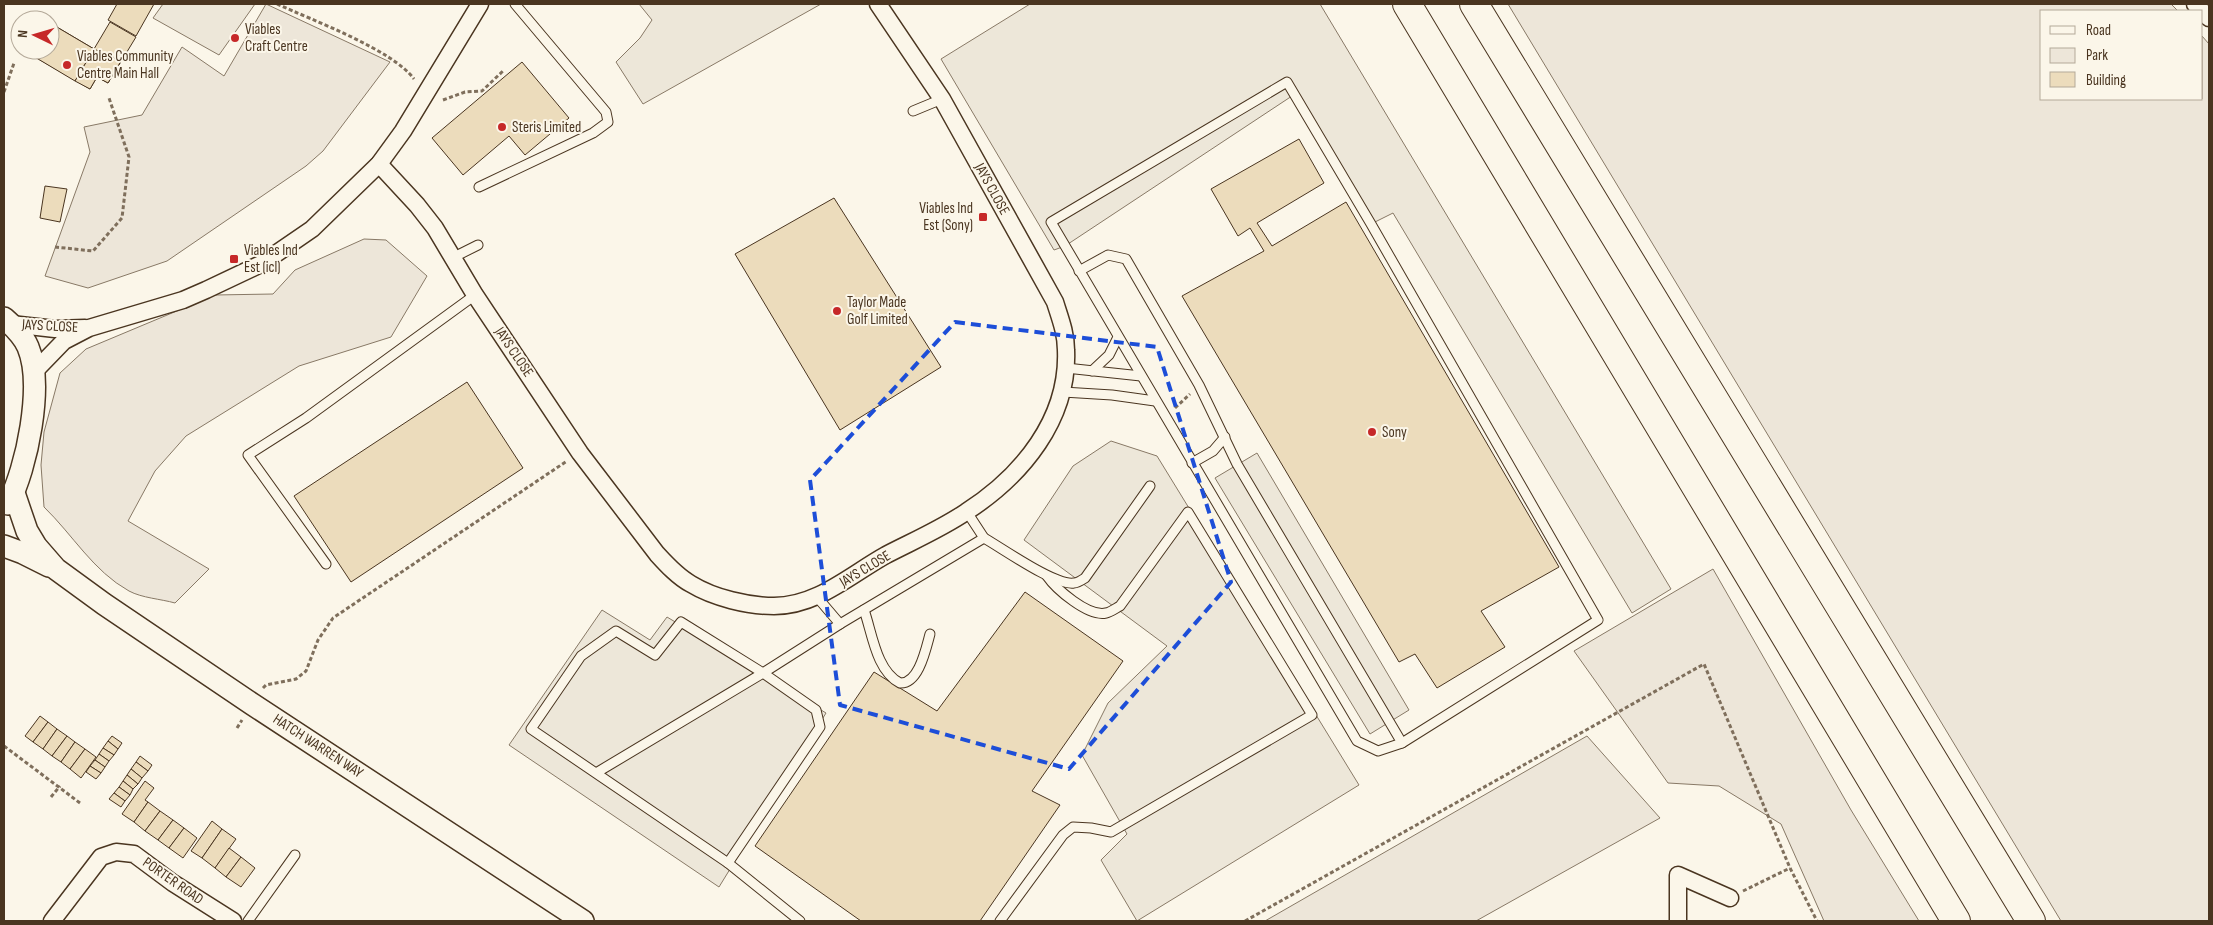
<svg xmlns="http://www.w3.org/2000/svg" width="2213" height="925" viewBox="0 0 2213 925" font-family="'Sofia Sans Condensed',sans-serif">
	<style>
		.green { fill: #ede6d9; stroke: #887966 }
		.parking { fill: #ede7d9; stroke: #887966 }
		.building { fill: #ecdcbc; stroke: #4a3520 }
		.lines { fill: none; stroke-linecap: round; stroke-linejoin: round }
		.service-casing { stroke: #4a3520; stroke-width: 11 }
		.minor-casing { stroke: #4a3520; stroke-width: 19 }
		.tertiary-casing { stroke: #4a3520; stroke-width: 24 }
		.motorway-casing { stroke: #4a3520; stroke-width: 30 }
		.path { stroke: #7f6f5c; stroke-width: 3; stroke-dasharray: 4 2.5; stroke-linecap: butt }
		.service { stroke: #fbf6e9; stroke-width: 9 }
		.minor { stroke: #fbf6e9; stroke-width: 16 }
		.tertiary { stroke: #fbf6e9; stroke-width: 21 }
		.motorway { stroke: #fbf6e9; stroke-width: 28 }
		.marked { fill: none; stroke: #1d4ed8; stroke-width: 4; stroke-dasharray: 10 6; stroke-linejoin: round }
		.poi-dot { fill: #c62828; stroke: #fbf6e9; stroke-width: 2 }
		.labels { text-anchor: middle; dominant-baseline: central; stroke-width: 4; stroke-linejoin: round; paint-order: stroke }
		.poi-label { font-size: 15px; fill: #4a3520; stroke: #fbf6e9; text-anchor: start }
		.street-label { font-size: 15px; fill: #4a3520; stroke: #fbf6e9 }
	</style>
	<rect width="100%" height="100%" fill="#fbf6e9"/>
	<!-- green -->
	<g class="green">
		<path d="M266,4L390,62L323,151L306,166L167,261L88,288L45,276L90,152L84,127L142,115L182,47L224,76Z"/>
		<path d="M1508,4H2171L2178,11H2042V99H2202V36L2209,44V921H2061Z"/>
		<path d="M364,239L386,240L427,276L391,337L299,366L186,436L155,471L128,521L209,569L175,603C161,599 142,598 129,591C93,571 73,535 44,507L41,465L44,432L60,373L86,349L215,295L273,294L295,270Z"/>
		<path d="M1713,569L1851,810L1919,921H1824L1781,824L1719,786L1668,783L1574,651Z"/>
		<path d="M1587,736L1660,818L1476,921H1265Z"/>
	</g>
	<!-- parking -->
	<g class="parking">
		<path d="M163,4H255L219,55L153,18Z"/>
		<path d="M639,4H821L643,104L616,62L640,38L652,20Z"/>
		<path d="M1030,4H1320L1671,589L1632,613L1393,213L1371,224L1295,94L1065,246L1054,250L941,59Z"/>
		<path d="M1111,441L1157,456L1359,785L1137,921L1101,860L1127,834L1082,755L1108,703L1167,646L1024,540L1073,466Z"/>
		<path d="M1257,453L1409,710L1370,734L1215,478Z"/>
		<path d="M602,610L650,640L667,617L826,713L719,887L509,745Z"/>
	</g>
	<!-- building -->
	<g class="building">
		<path d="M117,4H154L136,36L108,20Z"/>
		<path d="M110,22L136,37L108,83L97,77L90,89L23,50H50V23L94,49Z"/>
		<path d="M50,23L94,49L75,81L23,50H50Z"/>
		<path d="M94,49L121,61L108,83L97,77L90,89L75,81Z"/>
		<path d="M522,62L569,118L525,155L509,136L463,175L432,138Z"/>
		<path d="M1299,139L1324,183L1257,223L1272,246L1346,202L1559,567L1481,611L1505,647L1437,688L1415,654L1399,662L1182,296L1264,251L1250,228L1238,236L1211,189Z"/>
		<path d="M45,186L67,189L60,222L40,218Z"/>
		<path d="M834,198L941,367L840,430L735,254Z"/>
		<path d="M467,382L523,468L351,582L294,496Z"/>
		<path d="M1025,592L1123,661L1032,791L1060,805L980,921H861L755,846L874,672L937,711Z"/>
		<path d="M40,716L48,722L33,742L25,736Z"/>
		<path d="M48,722L57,729L43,749L33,742Z"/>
		<path d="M57,729L67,736L52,756L43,749Z"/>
		<path d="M67,736L75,742L61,762L52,756Z"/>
		<path d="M112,736L122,743L118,749L108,741Z"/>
		<path d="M108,741L118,749L114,755L103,748Z"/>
		<path d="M75,742L85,749L70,769L61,762Z"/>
		<path d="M103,748L114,755L109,761L99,754Z"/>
		<path d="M85,749L96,757L81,778L70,769Z"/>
		<path d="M99,754L109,761L105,767L95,760Z"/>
		<path d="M140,756L152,765L148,771L136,762Z"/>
		<path d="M95,760L105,767L101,773L90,766Z"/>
		<path d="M136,762L148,771L142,778L131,769Z"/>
		<path d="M90,766L101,773L96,779L86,772Z"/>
		<path d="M131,769L142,778L138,784L127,775Z"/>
		<path d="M127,775L138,784L133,789L123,781Z"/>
		<path d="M123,781L133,789L130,795L119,787Z"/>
		<path d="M145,781L154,788L145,800L148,802L134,822L122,814Z"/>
		<path d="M119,787L130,795L125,801L114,793Z"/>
		<path d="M114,793L125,801L121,807L109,799Z"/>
		<path d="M148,802L160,811L145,831L134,822Z"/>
		<path d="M160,811L173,820L158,840L145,831Z"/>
		<path d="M173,820L184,828L169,848L158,840Z"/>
		<path d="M212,821L222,829L202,858L191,851Z"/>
		<path d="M184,828L197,838L183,858L169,848Z"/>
		<path d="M222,829L236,839L215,868L202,858Z"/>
		<path d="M229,848L241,857L226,877L215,868Z"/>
		<path d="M241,857L255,868L241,887L226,877Z"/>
	</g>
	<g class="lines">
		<!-- service casing -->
		<g class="service-casing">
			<g id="service">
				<path d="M1287,82L1371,224L1598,620L1402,743L1378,751L1357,741L1051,222Z"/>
				<path d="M913,111L942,99"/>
				<path d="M479,187L593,133L608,122L606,112L515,4"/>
				<path d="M452,258L478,245"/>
				<path d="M1079,271L1108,255L1126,259L1199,385L1237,464L1402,743"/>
				<path d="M1066,368L1141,376"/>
				<path d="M1092,371L1109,355L1118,337"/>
				<path d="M1063,392L1112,395L1155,401"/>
				<path d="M1192,463L1213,451L1225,437"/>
				<path d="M984,538C1002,548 1055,586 1074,583C1077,583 1082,580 1085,578L1150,486"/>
				<path d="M326,564L248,455L306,418L475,295"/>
				<path d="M817,597L840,624L984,538L967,512"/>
				<path d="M864,610C872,632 876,671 900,683C919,684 926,648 930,634"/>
				<path d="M596,773L763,673L681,622L655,655L616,631L581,656L531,729L728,863L820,727L816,710L763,673L840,624"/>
				<path d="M728,863L800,921"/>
				<path d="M248,921L295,855"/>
				<path d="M1000,921L1063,835L1073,827L1091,828L1111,832L1312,715L1188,512L1120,606C1116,608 1111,612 1106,613C1088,617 1056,589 1047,576"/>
			</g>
		</g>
		<!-- minor casing -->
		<g class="minor-casing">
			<g id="minor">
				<path d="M2195,4L2209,18"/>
				<path d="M379,164L417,205L435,228L475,295L580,453L657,554C667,565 678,577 691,584C714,598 748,606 774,606C817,606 850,575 886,555C913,541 941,529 966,512C1022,476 1069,419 1066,350C1066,333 1060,318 1055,302L942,99L878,4"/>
				<path d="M11,324L55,329L85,328"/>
				<path d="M33,373L64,341L89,328L183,300L206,290L261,264L312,229L379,164L403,131L480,4"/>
				<path d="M52,921L101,857L116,852L134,854L173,883L233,921"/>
				<path d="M1678,921V875L1730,898"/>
			</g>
		</g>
		<!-- tertiary casing -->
		<g class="tertiary-casing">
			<g id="tertiary">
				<path d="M4,318C13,326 23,335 28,347C44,385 27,468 8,504"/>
				<path d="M14,493L27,531L36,546L56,569L104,604L252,704L583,921"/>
				<path d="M4,546L23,553L49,566"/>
			</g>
		</g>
		<!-- motorway casing -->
		<g class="motorway-casing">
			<g id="motorway">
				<path d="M1407,4L1956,921"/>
				<path d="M1474,4L2031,921"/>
			</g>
		</g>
		<!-- path -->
		<g class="path">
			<path d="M277,4C312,20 393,50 414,79"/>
			<path d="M4,92L14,63"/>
			<path d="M443,100L465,92L482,91L504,70"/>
			<path d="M55,247L93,251L122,218L129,157L109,98"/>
			<path d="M1175,408L1190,394"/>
			<path d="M263,688L266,685L296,679L306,671L318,640L333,618L567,461"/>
			<path d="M237,728L242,720"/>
			<path d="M4,746L80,803"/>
			<path d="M51,797L60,786"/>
			<path d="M1743,891L1790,868"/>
			<path d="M1245,921L1704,664L1790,868L1817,921"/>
		</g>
		<!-- service -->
		<use href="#service" class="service"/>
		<!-- minor -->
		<use href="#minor" class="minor"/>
		<!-- tertiary -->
		<use href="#tertiary" class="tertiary"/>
		<!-- motorway -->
		<use href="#motorway" class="motorway"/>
	</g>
	<!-- marked area -->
	<path class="marked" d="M955,322L1157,347L1231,582L1069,769L840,705L810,480Z"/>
	<!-- markers -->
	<g class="poi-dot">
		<circle cx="235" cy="38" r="5"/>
		<circle cx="67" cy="65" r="5"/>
		<circle cx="502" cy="127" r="5"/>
		<rect x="978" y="212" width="10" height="10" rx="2.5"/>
		<rect x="229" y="254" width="10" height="10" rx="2.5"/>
		<circle cx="837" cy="311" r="5"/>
		<circle cx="1372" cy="432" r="5"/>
	</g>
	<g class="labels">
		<!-- poi labels -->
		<g class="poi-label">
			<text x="245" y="29">Viables<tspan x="245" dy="17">Craft Centre</tspan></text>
			<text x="77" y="56">Viables Community<tspan x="77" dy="17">Centre Main Hall</tspan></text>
			<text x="512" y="127">Steris Limited</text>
			<text x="973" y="208" text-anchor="end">Viables Ind<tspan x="973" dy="17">Est (Sony)</tspan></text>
			<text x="244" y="250">Viables Ind<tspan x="244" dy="17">Est (icl)</tspan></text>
			<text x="847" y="302">Taylor Made<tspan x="847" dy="17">Golf Limited</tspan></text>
			<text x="1382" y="432">Sony</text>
		</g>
		<!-- street labels -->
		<g class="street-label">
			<text transform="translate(992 189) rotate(61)">JAYS CLOSE</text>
			<text transform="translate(50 326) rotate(3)">JAYS CLOSE</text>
			<text transform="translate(514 352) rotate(56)">JAYS CLOSE</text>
			<text transform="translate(865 569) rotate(-31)">JAYS CLOSE</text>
			<text transform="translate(318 746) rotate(33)">HATCH WARREN WAY</text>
			<text transform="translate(173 881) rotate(35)">PORTER ROAD</text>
		</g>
	</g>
	<!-- border -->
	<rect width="2213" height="925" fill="none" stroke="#4a3520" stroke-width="10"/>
	<!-- legend -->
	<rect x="2040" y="10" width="162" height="90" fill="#fbf6e9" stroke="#b4a999"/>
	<rect x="2050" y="26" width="25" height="8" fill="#fbf6e9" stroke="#b4a999"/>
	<text x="2086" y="35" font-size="15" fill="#4a3520">Road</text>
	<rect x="2050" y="48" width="25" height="15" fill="#ede6d9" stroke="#b4a999"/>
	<text x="2086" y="60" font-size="15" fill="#4a3520">Park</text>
	<rect x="2050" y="72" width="25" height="15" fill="#ecdcbc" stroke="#b4a999"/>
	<text x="2086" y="85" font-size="15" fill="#4a3520">Building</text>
	<!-- north arrow -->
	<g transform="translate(35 35) rotate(275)"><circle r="24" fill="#fbf6e9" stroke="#b4a999"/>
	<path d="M0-4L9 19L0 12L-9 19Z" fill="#c62828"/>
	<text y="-8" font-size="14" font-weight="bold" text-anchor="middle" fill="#4a3520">N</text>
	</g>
</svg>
